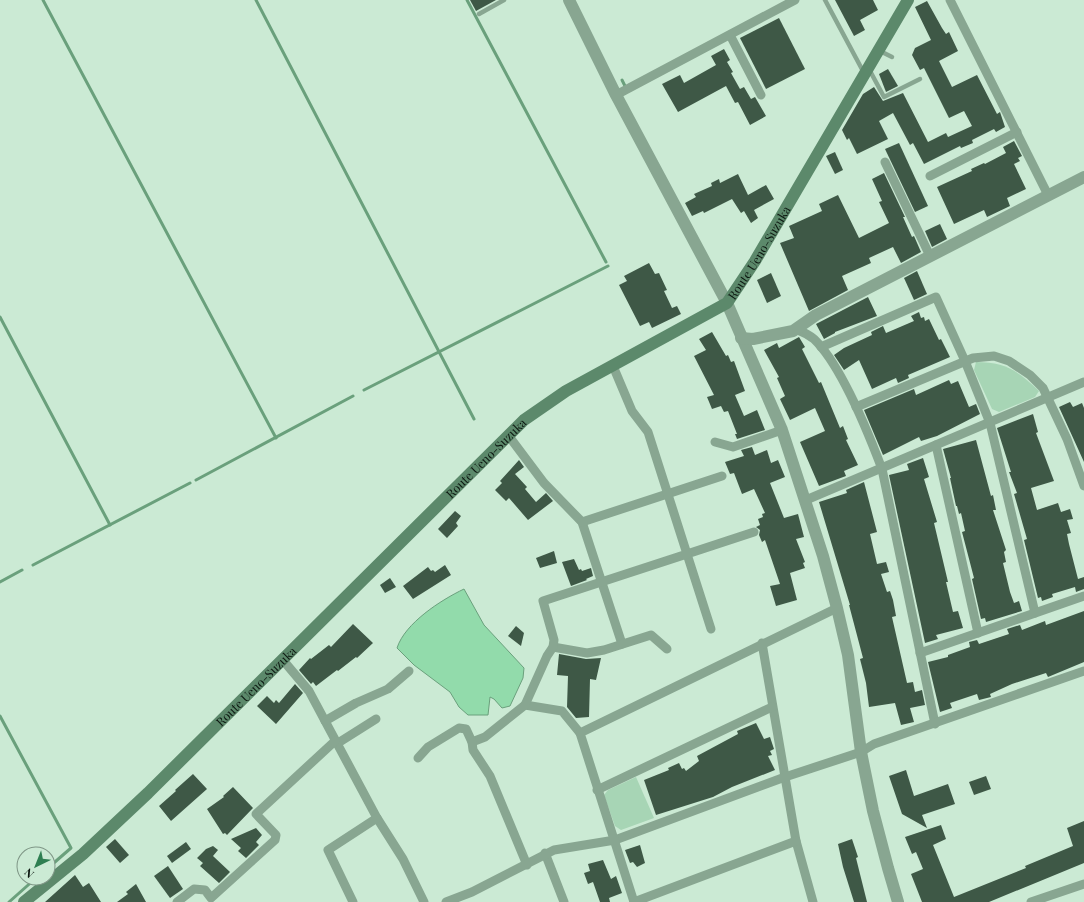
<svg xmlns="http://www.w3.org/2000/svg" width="1084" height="902" viewBox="0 0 1084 902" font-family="'Playfair Display',serif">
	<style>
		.green { fill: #a7d5b5 }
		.water { fill: #92dbab; stroke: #6aa07c }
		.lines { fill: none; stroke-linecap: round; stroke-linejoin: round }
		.stream { stroke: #6aa07c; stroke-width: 3 }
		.building { fill: #3e5846 }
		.service { stroke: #88a691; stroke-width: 4.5 }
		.minor { stroke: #88a691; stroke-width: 9 }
		.tertiary { stroke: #88a691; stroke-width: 12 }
		.secondary { stroke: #5c896b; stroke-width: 12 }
		.labels { text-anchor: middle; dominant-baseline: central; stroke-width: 4; stroke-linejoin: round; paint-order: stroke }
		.street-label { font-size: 12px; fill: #0c1710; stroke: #cbead4 }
	</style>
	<rect width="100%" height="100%" fill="#cbead4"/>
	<!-- green -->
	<g class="green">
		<path d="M976,362C1006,362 1018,371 1039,391L1035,397L999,412L992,409L974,370Z"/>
		<path d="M636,777L654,818L621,830L615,826L604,795L608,790Z"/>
	</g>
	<!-- water -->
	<path class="water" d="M464,589L484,625L524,668L523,678L510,706L502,708L494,699L490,697L488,715H468L459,707L450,692L414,665L397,648C405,623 441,600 464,589Z"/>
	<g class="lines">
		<!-- stream -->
		<g class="stream">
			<path d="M43,0L276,438"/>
			<path d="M256,0L474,419"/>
			<path d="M467,0L606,262"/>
			<path d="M622,80L625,86"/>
			<path d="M0,317L110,525"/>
			<path d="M364,390L608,266"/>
			<path d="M196,480L353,396"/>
			<path d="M33,565L190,483"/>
			<path d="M0,582L22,570"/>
			<path d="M0,716L71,848L48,868"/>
			<path d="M9,902L36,878"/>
		</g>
	</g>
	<!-- building -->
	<g class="building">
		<path d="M470,0H496L476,11Z"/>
		<path d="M835,0H873L878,10L860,20L865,30L854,36Z"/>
		<path d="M927,1L942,28L946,34L949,32L958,51L939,61L952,87L977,75L997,114L1000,112L1005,127L996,132L994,129L972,140L973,143L961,148L960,146L924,164L913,143L910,145L893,113L879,121L888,139L857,154L849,138L847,140L842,130L863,94L874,87L883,101L903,93L928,142L946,133L948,137L972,126L964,111L949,118L924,68L920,70L912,55L915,48L931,40L915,7Z"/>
		<path d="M779,18L805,69L766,89L740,38Z"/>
		<path d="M724,49L730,60L727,62L733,72L731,73L740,89L744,87L751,99L755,97L766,116L750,125L738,102L735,103L726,86L678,112L662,84L680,75L684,83L716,65L711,56Z"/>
		<path d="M888,69L898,86L886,92L879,74Z"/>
		<path d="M1014,141L1022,156L1018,158L1020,161L1014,164L1026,189L1007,198L1010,206L987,217L984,210L954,224L937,187L972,171L971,169L984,163L985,164L1006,153L1003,147Z"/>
		<path d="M899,143L928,206L915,212L885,149Z"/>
		<path d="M835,152L843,170L835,174L826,156Z"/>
		<path d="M884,173L905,217H903L912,237L914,236L921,252L901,263L893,247L869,258L871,263L842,276L848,290L809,311L780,243L794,238L789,226L822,211L819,204L838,195L859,238L889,223L879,202L882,201L872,179Z"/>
		<path d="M738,174L748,195L766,185L774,199L754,210L758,218L751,223L744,211L741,213L732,199L704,213L703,211L692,216L685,203L696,197L694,194L712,186L711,183L719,179L720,183Z"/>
		<path d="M940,224L947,239L932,247L925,231Z"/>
		<path d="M649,263L655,274L659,273L667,290L664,291L672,308L677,306L681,314L652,328L649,322L640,326L619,285L627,281L624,276Z"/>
		<path d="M917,271L927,294L914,300L904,278Z"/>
		<path d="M771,273L781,296L767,303L757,280Z"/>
		<path d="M868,297L877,316L835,332V333L824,339L816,324Z"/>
		<path d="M919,312L921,318L924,317L925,321L929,319L939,340L941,339L950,357L908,375L909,378L898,383L896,378L872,389L859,360L844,370L834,355L844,348L872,335L871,332L883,326L886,333L914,321L911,316Z"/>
		<path d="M712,332L726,356L728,355L731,362L734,361L745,391L735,395L744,416L757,410L765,430L737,439L735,434H737L728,411L724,412L721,406L712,409L707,397L714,395L694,356L706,350L699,339Z"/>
		<path d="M799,337L805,347L802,349L819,383L821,382L840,428L843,426L848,439L846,440L858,465L844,471L846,476L819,486L800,442L825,431L815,408L790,420L780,399L785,396L777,378L779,377L764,350L777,343L779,348Z"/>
		<path d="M949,380L951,384L958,381L969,407L976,404L980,414L937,436L921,441L919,437L883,455L864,410L914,389L916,395Z"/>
		<path d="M1070,402L1073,407L1082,403L1084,408V462L1059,407Z"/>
		<path d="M1033,414L1038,432L1036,433L1054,481L1031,488L1037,510L1058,503L1061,512L1070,509L1073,519L1067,520L1071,533L1067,534L1069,544L1078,579L1084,577V589L1076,592L1075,587L1052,594L1053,597L1042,601L1041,597L1038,598L1024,540L1027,539L1014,494L1017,493L1009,472H1011L997,428Z"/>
		<path d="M976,440L991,496L993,495L996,510H993L1006,550L1004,552L1006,562L1003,563L1010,592L1014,603L1019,601L1022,611L986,622L985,618L981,619L972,579L974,578L962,532L965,531L961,513L959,514L957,506H956L950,478H951L943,449Z"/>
		<path d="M752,447L755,455L767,450L771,463L778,460L785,477L770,483L784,518L798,514L804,537L796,539L805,562L803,563L805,568L790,573L797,600L776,606L770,586L780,584L765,540L762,542L759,535L760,530L756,527L760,525L758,519L763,517L762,514L765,513L754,489L742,494L734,473L730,474L725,462L744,456L741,450Z"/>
		<path d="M923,458L929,477L924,479L937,522L934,523L948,582H946L953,612L958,611L963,628L936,635L938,639L925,643L889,475L909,470L907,464Z"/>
		<path d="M519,460L524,467L515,474L527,487L525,489L536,502L546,493L553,501L528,520L509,498L506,501L495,490L502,483L500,481Z"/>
		<path d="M864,482L877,532L870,534L877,564L886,562L889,572L881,574L887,592L890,591L893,600L896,616L892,617L907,683L913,682L915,692L922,690L925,705L910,708L914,722L901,725L895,703L869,707L866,683L860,659L863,658L849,605H850L819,502L847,493L846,490Z"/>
		<path d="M455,511L461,516L456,523L458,526L447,538L438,529Z"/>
		<path d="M554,551L557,563L540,568L536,558Z"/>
		<path d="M574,559L579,570L581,569L582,571L591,568L593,576L586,579L587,580L571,586L562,562Z"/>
		<path d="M445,565L451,575L413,599L403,586L428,567L431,571L433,570L435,572Z"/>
		<path d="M390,578L396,587L385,593L380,585Z"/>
		<path d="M1084,611V662L1048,677L1046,673L1012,684L990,694L991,697L979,700L977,694L950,703L952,708L940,712L928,662L948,657V655L970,647L969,642L977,640L979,644L1009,634L1007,629L1020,625L1022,630L1045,621L1046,625Z"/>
		<path d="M353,624L373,643L357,658L356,657L338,671L337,670L316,686L313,682L311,684L299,670L310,658L311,659L329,645L331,647Z"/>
		<path d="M516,626L524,633L521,646L508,636Z"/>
		<path d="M559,654L586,659L601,658L596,680L590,679L589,717L576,718L567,707L568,676L557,675Z"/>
		<path d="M295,684L303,693L276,724L257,706L267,696L274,703L276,700L279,703Z"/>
		<path d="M756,723L764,739L770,737L774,749L770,751L772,755L768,756L775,770L732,787L713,797L656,815L644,780L669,770L668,768L679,763L682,769L684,768L686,771L699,761L697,756L738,734L737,731Z"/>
		<path d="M906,770L914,796L948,784L955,804L922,815L927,828L902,814L889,776Z"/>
		<path d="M193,774L207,789L171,821L159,806L176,791L175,790Z"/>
		<path d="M986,776L991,789L974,795L969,782Z"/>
		<path d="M233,787L253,808L227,835L225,833L223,834L207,809L224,797L223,796Z"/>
		<path d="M1084,821V863L989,902H922L911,874L923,869L916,852L912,854L905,837L941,825L946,839L933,845L954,897L1026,868L1025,866L1073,846L1067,828Z"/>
		<path d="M256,828L262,835L256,842L259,845L246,858L238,851L241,848L231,839Z"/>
		<path d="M115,839L129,855L120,863L106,847Z"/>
		<path d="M852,839L858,857L856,858L867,902H854L843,867L838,844Z"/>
		<path d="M186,842L191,849L172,863L167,856Z"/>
		<path d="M640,845L645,863L637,867L633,862L630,863L625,850Z"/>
		<path d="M213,846L218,850L213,856L230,872L219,883L200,866L203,863L197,858L206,849Z"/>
		<path d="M603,860L611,879L616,876L622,893L609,898L610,902H600L593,882L588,884L584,873L590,871L588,864Z"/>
		<path d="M168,866L183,889L170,898L154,876Z"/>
		<path d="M75,875L83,887L89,883L101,902H45Z"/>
		<path d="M136,884L146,902H117L128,894L126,892Z"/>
	</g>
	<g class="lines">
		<!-- service -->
		<g class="service">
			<path d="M825,0L864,73"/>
			<path d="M479,14L504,0"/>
			<path d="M880,51L892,57"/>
			<path d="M869,69L884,97L920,79"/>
		</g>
		<!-- minor -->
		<g class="minor">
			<path d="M950,0L1048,195"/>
			<path d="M730,35L761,95"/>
			<path d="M616,95L795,0"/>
			<path d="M885,162L930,256"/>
			<path d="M930,176L1017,132"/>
			<path d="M798,330C803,332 809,335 814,339C842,366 868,432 882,469L935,724"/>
			<path d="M821,347L936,297L965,361L990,423L1035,613"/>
			<path d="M856,407L973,358L994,356L1009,361L1030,375L1043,388L1067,439L1084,486"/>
			<path d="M508,435L544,483L582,522L622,644"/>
			<path d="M715,442L733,447L782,430"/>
			<path d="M936,445L978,633"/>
			<path d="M806,500L1084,382"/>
			<path d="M582,522L722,476"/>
			<path d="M711,629L687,554L754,532"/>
			<path d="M762,643L796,841L813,902"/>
			<path d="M553,647L587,653L604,650L651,635L667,649"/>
			<path d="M920,653L1084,596"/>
			<path d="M282,659L309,691L377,818L403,859L424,902"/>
			<path d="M525,705L562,711L580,733"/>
			<path d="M325,721L356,703L388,689L409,671"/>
			<path d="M472,742L485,737L525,705L547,656L553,647L554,640L543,601L687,554L648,432L632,411L613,366"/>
			<path d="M338,743L376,719"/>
			<path d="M418,758L428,747L459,728L466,729L472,742L473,750L490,776L527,865"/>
			<path d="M597,790L772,707"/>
			<path d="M545,853L564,902"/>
			<path d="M177,902L194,889L205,890L211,898L275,840L276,835L256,814L335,741"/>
			<path d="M353,902L328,850L377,818"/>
			<path d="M446,902L472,892L554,850L615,840L785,777L861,752L874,744L1084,671"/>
			<path d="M634,902L580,733L837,608"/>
			<path d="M634,902L796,841"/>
			<path d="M1031,902L1084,884"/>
		</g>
		<!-- tertiary -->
		<g class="tertiary">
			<path d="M569,0L616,95L727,303L782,430L823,556L837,608L848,655L861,752L873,811L888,868L898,902"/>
			<path d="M741,338L753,339L793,331L816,315L1084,177"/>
		</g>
		<!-- secondary -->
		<path class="secondary" id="s1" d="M24,902L83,854L148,793L524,420L566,391L727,303L755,261L908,0"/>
	</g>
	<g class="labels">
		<!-- street labels -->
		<g class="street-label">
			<text stroke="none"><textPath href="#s1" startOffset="989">Route Ueno-Suzuka</textPath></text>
			<text stroke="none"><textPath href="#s1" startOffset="641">Route Ueno-Suzuka</textPath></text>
			<text stroke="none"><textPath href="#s1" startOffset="317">Route Ueno-Suzuka</textPath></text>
		</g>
	</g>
	<!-- north arrow -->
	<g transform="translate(36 866) rotate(223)"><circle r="19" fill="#cbead4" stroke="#7f9686"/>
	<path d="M0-3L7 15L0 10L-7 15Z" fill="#2e7f51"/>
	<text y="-6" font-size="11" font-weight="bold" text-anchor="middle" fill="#0c1710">N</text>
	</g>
</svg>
